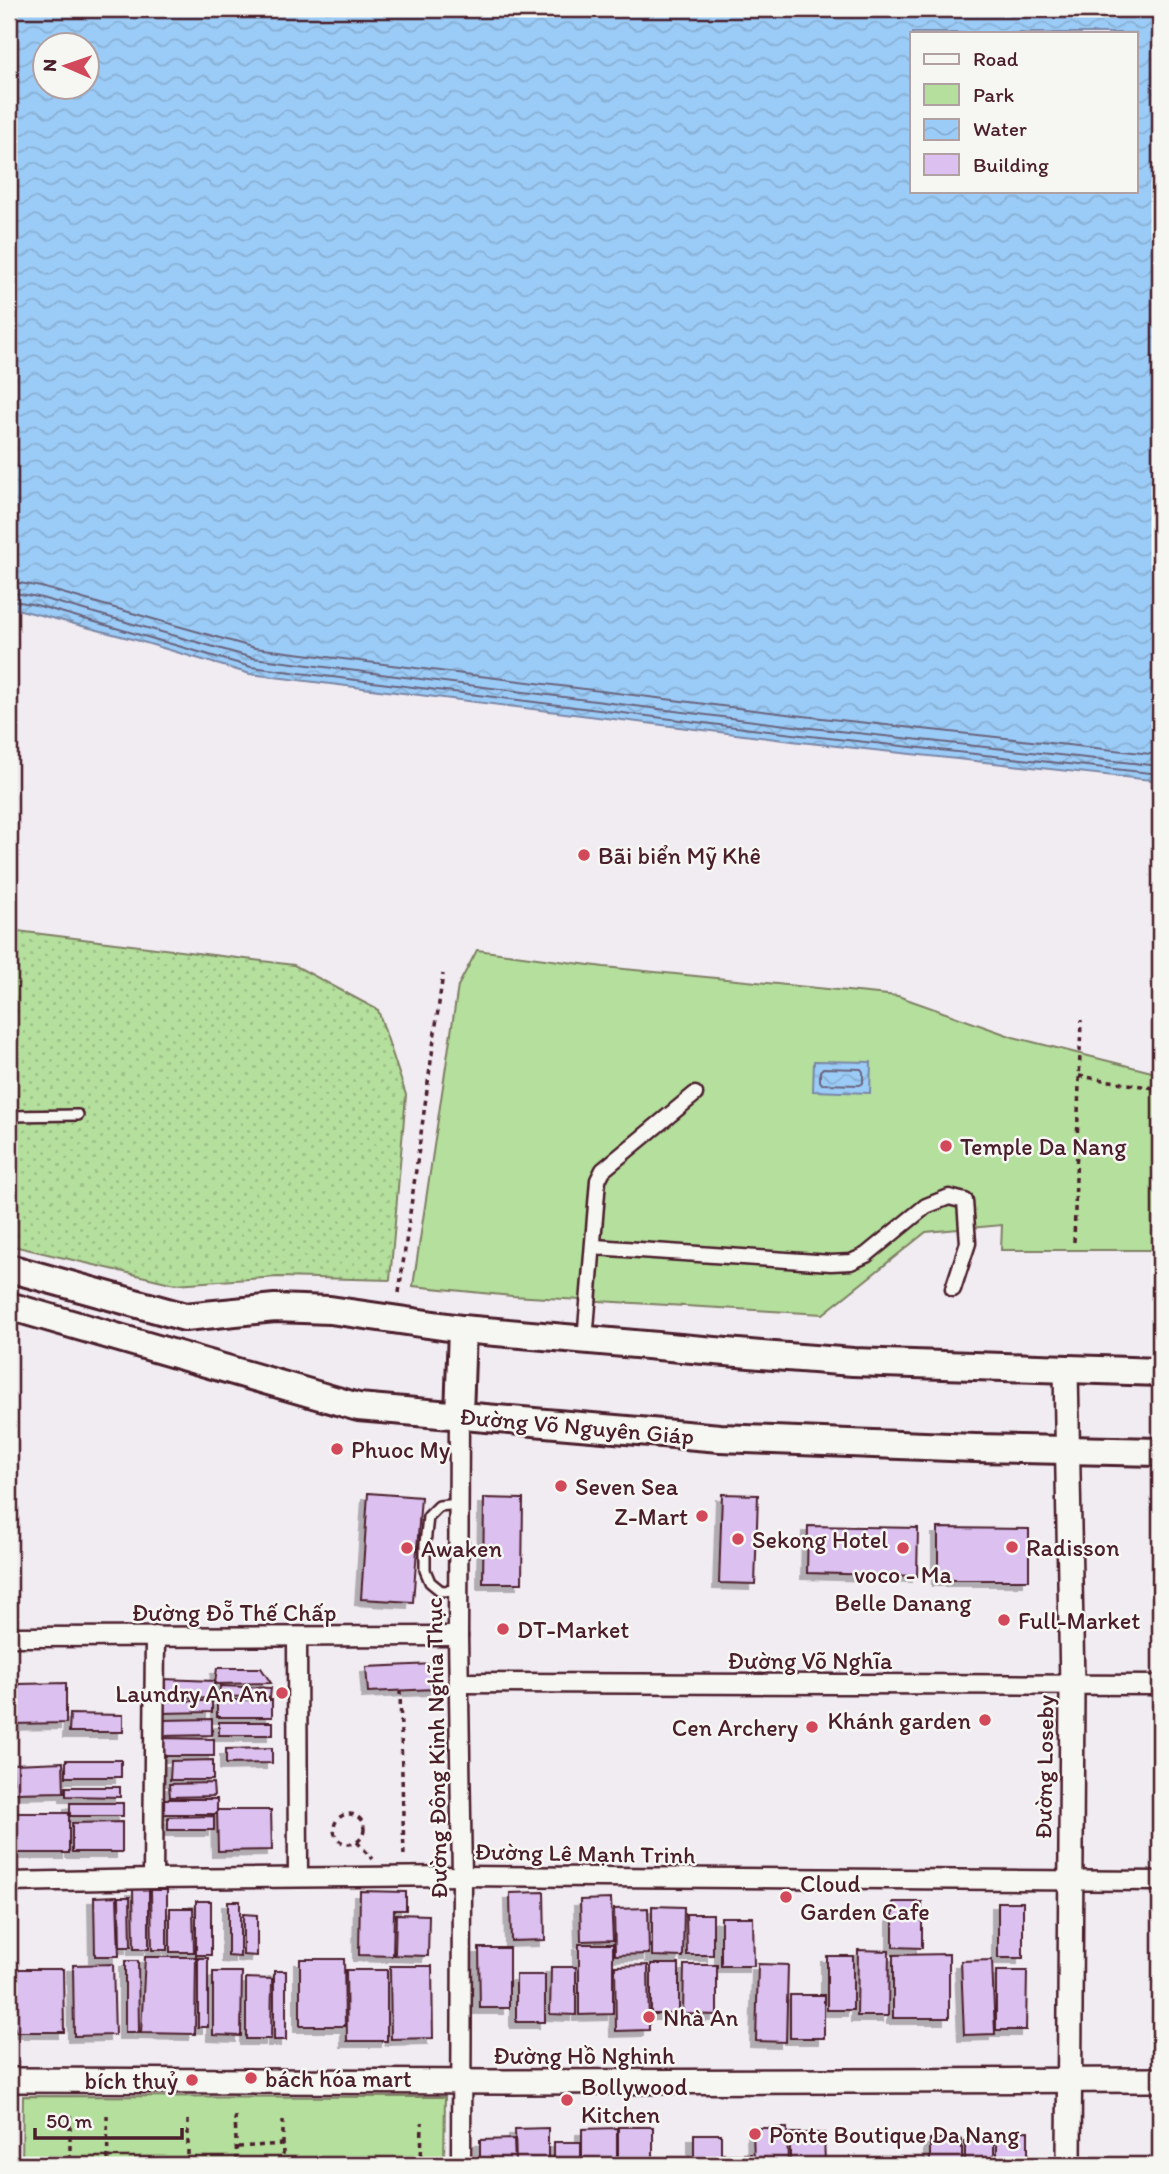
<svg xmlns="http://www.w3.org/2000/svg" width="1169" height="2174" viewBox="0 0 1169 2174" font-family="Itim,sans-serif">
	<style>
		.grass { fill: url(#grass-dots); stroke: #7f7f64; stroke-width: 2 }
		.park { fill: #b4df9d; stroke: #7f7f64; stroke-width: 2 }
		.water { fill: url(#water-waves); stroke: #7b87a5; stroke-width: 2; fill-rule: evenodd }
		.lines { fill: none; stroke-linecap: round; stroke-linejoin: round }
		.shore { stroke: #6a647d; stroke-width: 2 }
		.building { fill: #dcc1f0; stroke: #4a1f2b; stroke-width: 2; filter: url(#shadow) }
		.service-casing { stroke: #4a1f2b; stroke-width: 14 }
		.pedestrian-casing { stroke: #4a1f2b; stroke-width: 19 }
		.minor-casing { stroke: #4a1f2b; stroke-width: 23 }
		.tertiary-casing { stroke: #4a1f2b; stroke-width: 28 }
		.secondary-casing { stroke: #4a1f2b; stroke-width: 32 }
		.path { stroke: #4a1f2b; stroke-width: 3.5; stroke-dasharray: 5 5; stroke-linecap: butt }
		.service { stroke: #f6f6f2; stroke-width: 9 }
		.pedestrian { stroke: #f6f6f2; stroke-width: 14 }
		.minor { stroke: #f6f6f2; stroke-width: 18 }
		.tertiary { stroke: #f6f6f2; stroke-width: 23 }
		.secondary { stroke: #f6f6f2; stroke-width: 26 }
		.poi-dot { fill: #d1495b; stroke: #f6f6f2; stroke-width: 2.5 }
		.labels { text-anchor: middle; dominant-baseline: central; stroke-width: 5; stroke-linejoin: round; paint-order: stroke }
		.poi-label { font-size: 24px; fill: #4a1f2b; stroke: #f6f6f2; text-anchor: start }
		.street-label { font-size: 24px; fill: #4a1f2b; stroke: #f6f6f2 }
	</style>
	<defs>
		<pattern id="grass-dots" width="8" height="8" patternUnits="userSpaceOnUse" patternTransform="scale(1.75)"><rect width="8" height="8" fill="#b4df9d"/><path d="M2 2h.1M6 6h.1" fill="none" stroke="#9cbf87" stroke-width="1.8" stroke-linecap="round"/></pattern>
		<pattern id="water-waves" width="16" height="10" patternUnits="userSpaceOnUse" patternTransform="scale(1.75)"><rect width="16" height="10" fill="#9bccf7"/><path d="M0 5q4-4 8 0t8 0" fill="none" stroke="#87afd4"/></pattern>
		<filter id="shadow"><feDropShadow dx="-6" dy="6" stdDeviation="0" flood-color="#0004"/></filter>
	</defs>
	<rect width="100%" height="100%" fill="#f1ebf2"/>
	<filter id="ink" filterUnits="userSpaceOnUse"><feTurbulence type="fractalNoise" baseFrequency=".0143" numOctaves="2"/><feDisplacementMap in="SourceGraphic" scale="14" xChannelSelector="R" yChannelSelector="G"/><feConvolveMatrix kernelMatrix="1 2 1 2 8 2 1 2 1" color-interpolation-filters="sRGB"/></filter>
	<g filter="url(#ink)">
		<!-- grass -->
		<path class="grass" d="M9,930L294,965L378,1010L406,1095L390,1280L278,1277L175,1284L9,1245Z"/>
		<!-- park -->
		<g class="park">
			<path d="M477,950L604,967L898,996L1013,1037L1160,1074V1250H1001L1002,1225L926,1232L823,1314L512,1296L413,1286L458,986Z"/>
			<path d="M23,2096L445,2097L444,2165H22Z"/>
		</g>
		<!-- water -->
		<g class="water">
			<path d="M9,9H1160V781L800,742L250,674L136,640L9,607ZM912,33H1136V191H912ZM46,46H88V88H46Z"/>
			<path d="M814,1061L871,1062L870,1093L813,1091Z"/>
		</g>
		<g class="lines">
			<!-- shore -->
			<g class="shore">
				<path d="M9,581L41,587L255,648L803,716L1160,755"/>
				<path d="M9,592L38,597L253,658L802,727L1160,766"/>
				<path d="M9,600L36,605L251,667L801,735L1160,774"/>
				<path d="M823,1068L861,1069L863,1072V1083L860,1085L822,1084L820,1081V1071Z"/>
			</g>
		</g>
		<!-- building -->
		<g class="building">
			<path d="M368,1493L421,1497L413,1602L361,1599Z"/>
			<path d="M722,1494L758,1495L755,1584L719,1583Z"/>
			<path d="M484,1498L523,1499L522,1583H483Z"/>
			<path d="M808,1526L918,1528L917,1576L807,1573Z"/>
			<path d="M938,1528L1029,1529V1580H938Z"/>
			<path d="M434,1664L435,1689L368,1692L366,1667Z"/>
			<path d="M217,1668H261L271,1683L215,1684Z"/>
			<path d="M163,1679L214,1681L213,1699L162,1696Z"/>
			<path d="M66,1683V1723L13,1724L12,1693L20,1684Z"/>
			<path d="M220,1686L271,1688L270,1698L219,1696Z"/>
			<rect x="217" y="1700" width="55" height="17"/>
			<path d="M162,1701H212V1712L162,1713Z"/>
			<path d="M70,1714L123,1715V1732H69Z"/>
			<path d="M212,1719V1735L162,1736V1720Z"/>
			<rect x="219" y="1722" width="54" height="13"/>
			<path d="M161,1738L214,1739V1756H161Z"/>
			<path d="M272,1748V1763L226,1764V1749Z"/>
			<rect x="66" y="1760" width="55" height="17"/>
			<path d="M213,1760V1780H170L171,1761Z"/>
			<path d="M63,1762L64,1792L14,1793L13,1764Z"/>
			<path d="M213,1783L214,1796L170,1797L169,1784Z"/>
			<path d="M66,1787H120V1797L66,1796Z"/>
			<rect x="164" y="1799" width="53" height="15"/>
			<rect x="70" y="1803" width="53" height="13"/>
			<path d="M217,1810H271L272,1850L218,1851Z"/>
			<rect x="14" y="1813" width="55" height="40"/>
			<path d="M214,1816V1830H168V1817Z"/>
			<path d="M122,1822V1852H72V1823Z"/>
			<path d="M133,1889H149V1949H134Z"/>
			<path d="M151,1890H167V1950H152Z"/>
			<path d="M360,1891L406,1892V1910H394L393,1956L359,1955Z"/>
			<path d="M544,1892L545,1940L511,1941L510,1893Z"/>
			<path d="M117,1896L119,1956H95L94,1897Z"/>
			<path d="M119,1897H130L131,1947H120Z"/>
			<path d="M611,1899L613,1940L581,1941L580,1900Z"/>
			<rect x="196" y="1901" width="15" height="54"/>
			<path d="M228,1901H240V1957L228,1956Z"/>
			<path d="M893,1902H922V1948L893,1947Z"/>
			<rect x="998" y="1902" width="25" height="56"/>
			<path d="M652,1906L684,1907L683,1957L652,1956Z"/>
			<path d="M170,1908H193L194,1952H170Z"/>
			<path d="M648,1908L649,1954L615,1955L614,1909Z"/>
			<path d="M243,1914L257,1915V1956L243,1955Z"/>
			<path d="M396,1914L429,1915L428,1956L395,1955Z"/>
			<path d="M686,1914H713V1955H687Z"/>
			<path d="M721,1917H753L754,1966H721Z"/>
			<path d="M579,1944H613V2014L579,2015Z"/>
			<path d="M479,1948H509V2008H480Z"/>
			<path d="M858,1950L889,1951L888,2016H857Z"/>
			<path d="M949,1954V2018H893V1955Z"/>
			<rect x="827" y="1956" width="26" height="54"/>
			<path d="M145,1957H196L195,2034L141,2033Z"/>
			<rect x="198" y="1958" width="10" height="69"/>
			<path d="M300,1959H344L345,2026H300Z"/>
			<path d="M992,1960L995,2034L964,2035L961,1961Z"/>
			<path d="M125,1961H138L139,2033H125Z"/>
			<path d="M113,1964L115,2035L74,2036L73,1965Z"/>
			<rect x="651" y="1964" width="28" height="50"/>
			<path d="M758,1964L788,1965L786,2042L756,2041Z"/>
			<path d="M648,1965L649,2030L616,2031L615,1966Z"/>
			<path d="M684,1965H717V2015L683,2014Z"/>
			<path d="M390,1966H432L433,2038L391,2039Z"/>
			<path d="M551,1967H576V2015L550,2014Z"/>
			<path d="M10,1969H63L64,2032H16L10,2014Z"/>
			<path d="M346,1970H387V2041H347Z"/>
			<rect x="274" y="1971" width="12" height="69"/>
			<path d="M996,1971H1027L1026,2030H996Z"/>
			<path d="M213,1972H242L241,2036L213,2035Z"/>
			<rect x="516" y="1975" width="29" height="47"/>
			<path d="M246,1978L272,1979L271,2039H246Z"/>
			<rect x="790" y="1995" width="34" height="43"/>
			<rect x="618" y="2127" width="35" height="38"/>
			<path d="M548,2128V2165H516L515,2129Z"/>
			<path d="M617,2128V2165H582V2129Z"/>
			<path d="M753,2128H787L788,2165H754Z"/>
			<path d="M1028,2131V2165H997V2132Z"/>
			<path d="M790,2133H824L825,2165H790Z"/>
			<rect x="694" y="2134" width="27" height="31"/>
			<path d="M514,2139L515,2165H480V2140Z"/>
			<rect x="930" y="2139" width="32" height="26"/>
			<path d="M994,2140V2165H965V2141Z"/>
			<rect x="554" y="2142" width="27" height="23"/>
			<rect x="722" y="2154" width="29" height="11"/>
		</g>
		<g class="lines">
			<!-- service casing -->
			<g class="service-casing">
				<g id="service">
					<path d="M9,1116L78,1115"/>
					<path d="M459,1590L441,1591L430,1582L425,1570V1544L428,1517L439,1506L459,1504"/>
				</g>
			</g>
			<!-- pedestrian casing -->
			<g class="pedestrian-casing">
				<g id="pedestrian">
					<path d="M595,1247L831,1263L851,1262L866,1255L926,1206L949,1197L965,1201L968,1243L953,1289"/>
					<path d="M585,1341L598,1180L603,1170L695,1094"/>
				</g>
			</g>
			<!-- minor casing -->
			<g class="minor-casing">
				<g id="minor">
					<path d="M459,1415L458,1636L462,1876L461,2165"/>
					<path d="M9,1637L458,1636"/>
					<path d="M297,1637L298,1877"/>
					<path d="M459,1683L1160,1685"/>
					<path d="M153,1879L155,1636"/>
					<path d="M9,1882L153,1879L462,1876L1160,1881"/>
				</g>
			</g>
			<!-- tertiary casing -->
			<g class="tertiary-casing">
				<g id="tertiary">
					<path d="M1066,1370L1072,1685L1069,2165"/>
					<path d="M9,2080L504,2082L1160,2080"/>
				</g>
			</g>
			<!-- secondary casing -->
			<g class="secondary-casing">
				<g id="secondary">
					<path d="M9,1268L185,1317L275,1308L330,1310L462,1329L761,1355L853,1362L1160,1372"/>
					<path d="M9,1306L358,1407L720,1438L975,1448L1160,1452"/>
					<path d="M459,1415L462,1329"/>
				</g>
			</g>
			<!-- path -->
			<g class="path">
				<path d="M1079,1076L1160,1089"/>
				<path d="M1074,1242L1081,1020"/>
				<path d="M399,1293L443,974"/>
				<path d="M400,1690L404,1858"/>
				<circle cx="349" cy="1829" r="15"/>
				<path d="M357,1842L373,1859"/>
				<path d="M70,2115V2165"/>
				<path d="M107,2115L108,2165"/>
				<path d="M235,2116L237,2165"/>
				<path d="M238,2147L283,2144"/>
				<path d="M188,2165V2116"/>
				<path d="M283,2165V2115"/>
				<path d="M421,2165L422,2122"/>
			</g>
			<!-- service -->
			<use href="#service" class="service"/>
			<!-- pedestrian -->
			<use href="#pedestrian" class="pedestrian"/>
			<!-- minor -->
			<use href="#minor" class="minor"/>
			<!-- tertiary -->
			<use href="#tertiary" class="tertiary"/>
			<!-- secondary -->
			<use href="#secondary" class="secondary"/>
		</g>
	</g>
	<!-- markers -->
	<g class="poi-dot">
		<circle cx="584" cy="855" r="7"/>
		<circle cx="946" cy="1146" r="7"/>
		<circle cx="337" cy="1449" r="7"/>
		<circle cx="561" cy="1486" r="7"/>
		<circle cx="702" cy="1516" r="7"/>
		<circle cx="738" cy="1539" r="7"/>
		<circle cx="1012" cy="1547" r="7"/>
		<circle cx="407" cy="1548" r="7"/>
		<circle cx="903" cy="1548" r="7"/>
		<circle cx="1004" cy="1620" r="7"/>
		<circle cx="503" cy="1629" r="7"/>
		<circle cx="282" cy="1693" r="7"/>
		<circle cx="985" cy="1720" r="7"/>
		<circle cx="812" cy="1727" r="7"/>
		<circle cx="786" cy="1897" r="7"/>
		<circle cx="649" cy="2017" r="7"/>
		<circle cx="251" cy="2078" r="7"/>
		<circle cx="192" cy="2080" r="7"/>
		<circle cx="567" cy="2100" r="7"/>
		<circle cx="755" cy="2134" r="7"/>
	</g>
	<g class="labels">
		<!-- poi labels -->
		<g class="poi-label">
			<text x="598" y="855">Bãi biển Mỹ Khê</text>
			<text x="960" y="1146">Temple Da Nang</text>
			<text x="351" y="1449">Phuoc My</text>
			<text x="575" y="1486">Seven Sea</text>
			<text x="688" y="1516" text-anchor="end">Z-Mart</text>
			<text x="752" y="1539">Sekong Hotel</text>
			<text x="1026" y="1547">Radisson</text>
			<text x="421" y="1548">Awaken</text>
			<text x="903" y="1574" text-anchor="middle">voco - Ma<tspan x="903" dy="28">Belle Danang</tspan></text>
			<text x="1018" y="1620">Full-Market</text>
			<text x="517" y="1629">DT-Market</text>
			<text x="268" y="1693" text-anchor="end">Laundry An An</text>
			<text x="971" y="1720" text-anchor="end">Khánh garden</text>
			<text x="798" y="1727" text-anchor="end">Cen Archery</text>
			<text x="800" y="1883">Cloud<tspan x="800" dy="28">Garden Cafe</tspan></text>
			<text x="663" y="2017">Nhà An</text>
			<text x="265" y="2078">bách hóa mart</text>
			<text x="178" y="2080" text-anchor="end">bích thuỷ</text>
			<text x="581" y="2086">Bollywood<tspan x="581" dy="28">Kitchen</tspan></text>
			<text x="769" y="2134">Ponte Boutique Da Nang</text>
		</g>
		<!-- street labels -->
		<g class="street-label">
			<text transform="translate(577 1426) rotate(5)">Đường Võ Nguyên Giáp</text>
			<text x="234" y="1612">Đường Đỗ Thế Chấp</text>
			<text x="810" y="1660">Đường Võ Nghĩa</text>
			<text transform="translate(436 1748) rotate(-91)">Đường Đông Kinh Nghĩa Thục</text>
			<text transform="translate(1044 1767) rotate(-89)">Đường Loseby</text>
			<text transform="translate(585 1853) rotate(1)">Đường Lê Mạnh Trinh</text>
			<text x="584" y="2055">Đường Hồ Nghinh</text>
		</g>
	</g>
	<!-- margin -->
	<rect width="1169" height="2174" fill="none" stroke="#f6f6f2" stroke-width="35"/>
	<rect x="18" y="18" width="1134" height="2139" fill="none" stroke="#4a1f2b" stroke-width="2.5" filter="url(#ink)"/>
	<!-- legend -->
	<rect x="910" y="32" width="228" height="161" fill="#f6f6f2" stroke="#b1a0a2" stroke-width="2"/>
	<rect x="924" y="54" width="35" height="10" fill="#f6f6f2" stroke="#b1a0a2" stroke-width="2"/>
	<text x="973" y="66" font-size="21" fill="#4a1f2b">Road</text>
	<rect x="924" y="84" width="35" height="21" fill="#b4df9d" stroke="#b1a0a2" stroke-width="2"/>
	<text x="973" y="102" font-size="21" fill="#4a1f2b">Park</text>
	<rect x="924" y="119" width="35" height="21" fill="url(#water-waves)" stroke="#b1a0a2" stroke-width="2"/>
	<text x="973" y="136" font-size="21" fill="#4a1f2b">Water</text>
	<rect x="924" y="154" width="35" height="21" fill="#dcc1f0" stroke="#b1a0a2" stroke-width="2"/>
	<text x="973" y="172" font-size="21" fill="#4a1f2b">Building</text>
	<!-- north arrow -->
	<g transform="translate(66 66) rotate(272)"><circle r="33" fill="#f6f6f2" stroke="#b1a0a2" stroke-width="2"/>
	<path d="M0-5L12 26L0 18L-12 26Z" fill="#d1495b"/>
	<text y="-10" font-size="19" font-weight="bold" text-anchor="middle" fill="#4a1f2b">N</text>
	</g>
	<!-- scale -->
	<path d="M35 2128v10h147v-10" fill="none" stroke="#4a1f2b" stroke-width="3.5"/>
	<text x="46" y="2128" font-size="21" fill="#4a1f2b" stroke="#f6f6f2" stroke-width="5" paint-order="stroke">50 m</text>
</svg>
